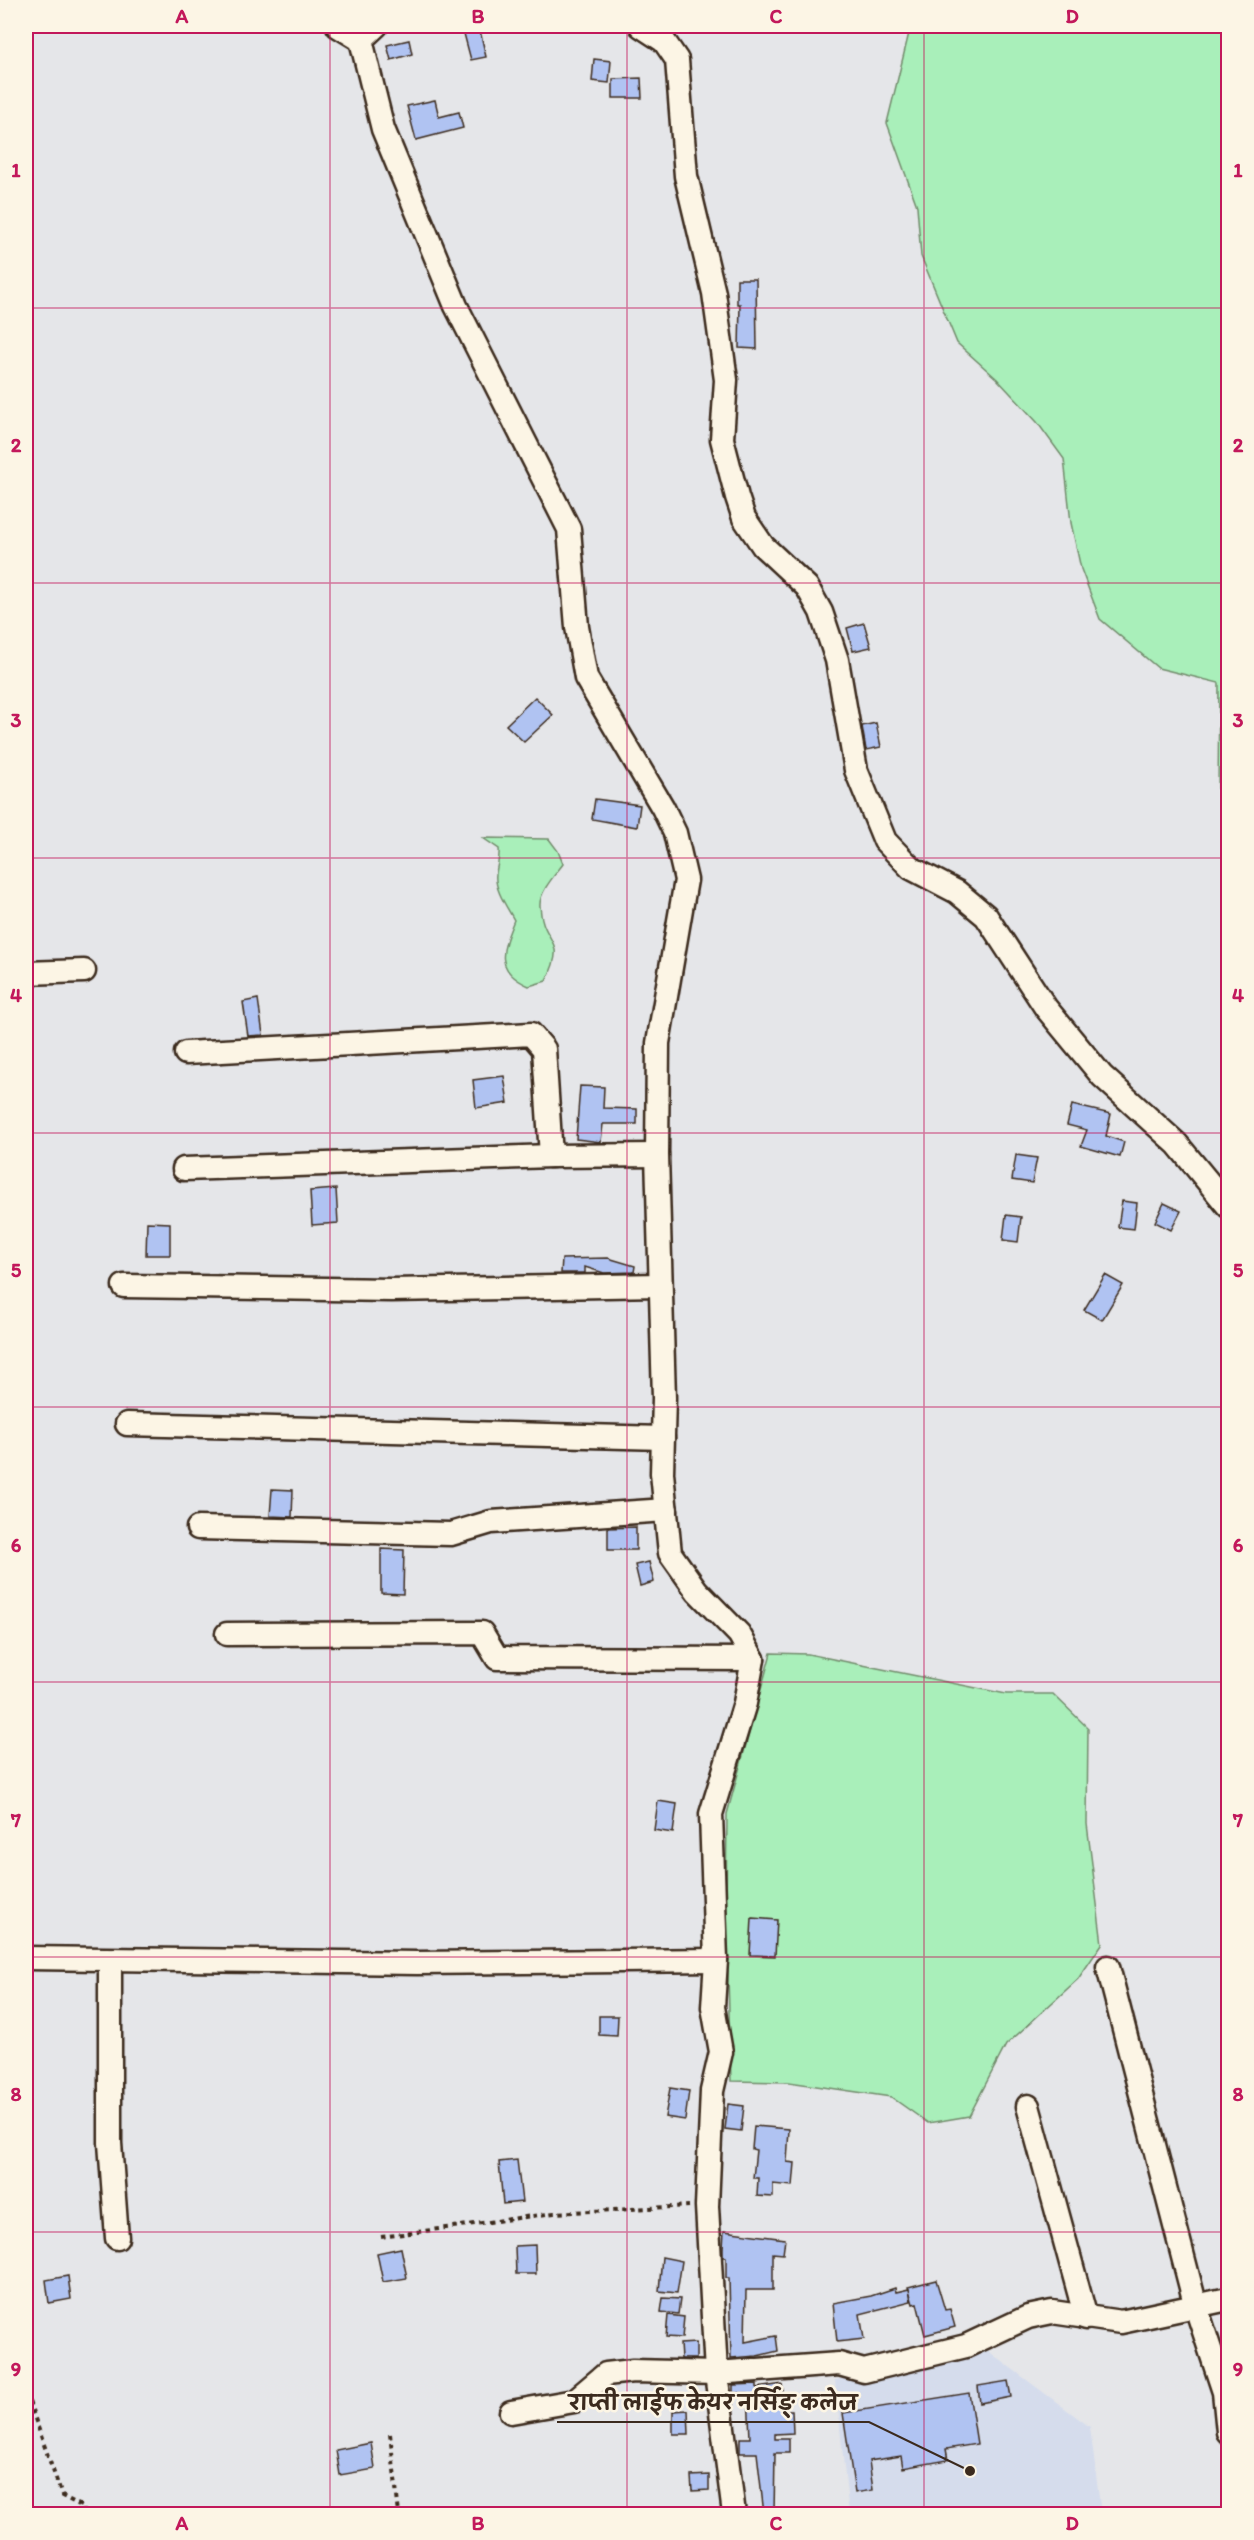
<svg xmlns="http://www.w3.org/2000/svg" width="1254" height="2540" viewBox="0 0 1254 2540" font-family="Itim,'Playpen Sans Deva',sans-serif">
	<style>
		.built { fill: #d5dcec }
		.green { fill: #a9efba; stroke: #728c6c; stroke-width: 1.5 }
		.building { fill: #b0c3f2; stroke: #3b2a1e; stroke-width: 1.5 }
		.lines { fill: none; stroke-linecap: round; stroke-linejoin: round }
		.minor-casing { stroke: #3b2a1e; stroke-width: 27 }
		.path { stroke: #3b2a1e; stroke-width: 4; stroke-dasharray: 4.5 4.5; stroke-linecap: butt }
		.minor { stroke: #fcf5e5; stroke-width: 22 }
		.grid { fill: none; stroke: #c2185b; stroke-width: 1.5; stroke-opacity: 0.55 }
		.leader { fill: none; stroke: #3b2a1e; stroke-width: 2 }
		.callout-dot { fill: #3b2a1e; stroke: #fcf5e5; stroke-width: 2 }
		.callout-label { font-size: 21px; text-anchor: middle; font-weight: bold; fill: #3b2a1e; stroke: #fcf5e5; stroke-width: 5; stroke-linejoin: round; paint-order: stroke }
		.neatline { fill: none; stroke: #c2185b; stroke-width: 2 }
		.grid-label { font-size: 20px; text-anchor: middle; font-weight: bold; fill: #c2185b }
	</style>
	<rect width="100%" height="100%" fill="#e5e6e9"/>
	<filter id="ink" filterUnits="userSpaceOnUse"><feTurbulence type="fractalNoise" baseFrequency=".0167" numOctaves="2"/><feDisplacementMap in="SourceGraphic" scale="12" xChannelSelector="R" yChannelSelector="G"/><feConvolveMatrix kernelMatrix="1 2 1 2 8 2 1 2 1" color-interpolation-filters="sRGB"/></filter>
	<g filter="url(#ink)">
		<!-- built -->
		<path class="built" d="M988,2351L1090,2427L1101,2514H849L835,2380Z"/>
		<!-- green -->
		<g class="green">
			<path d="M908,26H1228V800L1218,797L1219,683L1158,668L1100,619L1081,569L1071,523L1064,459L1037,422L997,379L957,343L921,256L917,206L887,123L909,33Z"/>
			<path d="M483,838L549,839L558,851L563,864C555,875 539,892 540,906C542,945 569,936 546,981L529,986C493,970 502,950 514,920C507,907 494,889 496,874C497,864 500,859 499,849Z"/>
			<path d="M771,1653L808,1654L1006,1694H1053L1088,1728L1087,1824L1102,1944L1078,1979L1006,2045L969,2116L928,2123L891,2097L789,2082L731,2081L726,1906L727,1814Z"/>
		</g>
		<!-- building -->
		<g class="building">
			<path d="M462,26H479L486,57L471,60Z"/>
			<path d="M409,40L412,54L391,60L387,45Z"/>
			<path d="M594,59L611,61L609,83L592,81Z"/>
			<path d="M641,78L642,98H613V79Z"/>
			<path d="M435,100L439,117L459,112L463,128L416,140L407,106Z"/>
			<path d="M737,279H756L757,349L739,348L740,304H737Z"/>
			<path d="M864,623L871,647L853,651L847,628Z"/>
			<path d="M535,697L553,715L524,742L506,725Z"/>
			<path d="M876,723L881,747L866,750L862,726Z"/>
			<path d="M595,799L640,805L637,827L592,819Z"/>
			<path d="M258,999L263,1035L248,1036L243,1002Z"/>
			<path d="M504,1076L508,1103L476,1108L473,1080Z"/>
			<path d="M580,1086L604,1087L603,1108L637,1109V1124H603L601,1142L576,1139Z"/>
			<path d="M1072,1105L1111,1114L1106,1136L1124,1142L1120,1157L1081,1146L1087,1130L1067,1125Z"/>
			<path d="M1016,1155L1037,1158L1032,1183L1012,1180Z"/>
			<path d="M336,1189L338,1223L312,1225L310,1191Z"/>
			<path d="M1122,1201L1137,1203L1134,1229L1118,1227Z"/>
			<path d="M1164,1203L1181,1211L1171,1230L1155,1222Z"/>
			<path d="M1006,1215L1021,1217L1018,1242L1003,1240Z"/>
			<path d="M147,1222L170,1223V1255H146Z"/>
			<path d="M608,1258L635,1266L634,1272L604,1273L585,1267V1273H561L562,1259Z"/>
			<path d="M1105,1275L1123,1285L1102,1320L1084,1310Z"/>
			<path d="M272,1489L293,1490L292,1517L270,1516Z"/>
			<path d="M636,1527V1550H608V1528Z"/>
			<path d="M381,1549L404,1550L403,1594L381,1593Z"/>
			<path d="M649,1562L654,1582L640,1586L635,1565Z"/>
			<path d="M658,1801L677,1804L673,1833L654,1830Z"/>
			<path d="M752,1918L777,1920L775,1956L750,1955Z"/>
			<path d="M599,2016H618L617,2036L599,2035Z"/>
			<path d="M670,2088L689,2091L685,2120L665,2117Z"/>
			<path d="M728,2104L744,2106L741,2131L725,2129Z"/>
			<path d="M754,2126L789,2129L787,2162L795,2163L793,2186L773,2184V2197L757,2196L758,2178H753L756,2150L752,2149Z"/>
			<path d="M517,2160L522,2202L503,2204L499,2162Z"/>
			<path d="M724,2231L785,2239L783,2254L773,2253V2290H746L745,2342L776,2336L778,2351L757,2356L731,2358L729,2278H726V2257H723V2248Z"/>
			<path d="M535,2245L536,2274H516L515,2246Z"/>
			<path d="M401,2248L407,2278L383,2282L377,2253Z"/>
			<path d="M662,2257L682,2261L677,2293L659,2291Z"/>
			<path d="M68,2276L71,2299L49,2303L46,2280Z"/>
			<path d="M936,2280L945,2310L950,2309L955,2327L925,2335L917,2303L913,2304L908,2287Z"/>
			<path d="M895,2288L896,2292L909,2289L911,2301L860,2314L864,2339L837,2342L833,2303L871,2296Z"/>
			<path d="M663,2298L680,2299L678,2314L661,2312Z"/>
			<path d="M668,2315L684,2317L682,2338L666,2337Z"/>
			<path d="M696,2343V2359H681L680,2344Z"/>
			<path d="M1008,2381L1011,2397L980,2403L978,2386Z"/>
			<path d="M757,2384V2388L782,2384L786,2410H792L793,2433L775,2434V2439H789V2453H775L774,2514H764L757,2453H740V2438H750L748,2393H733V2385Z"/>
			<path d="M969,2393L977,2444L946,2449L948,2460L903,2468L901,2456L869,2461L873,2490L855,2493L843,2413Z"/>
			<path d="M688,2410L689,2434H673V2411Z"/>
			<path d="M371,2443L375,2469L340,2475L336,2450Z"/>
			<path d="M709,2475V2490L692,2491L691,2476Z"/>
		</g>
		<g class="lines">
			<!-- minor casing -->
			<g class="minor-casing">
				<g id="minor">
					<path d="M338,26L361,40"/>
					<path d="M376,26L361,40L383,129L456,306L569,529L577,627L586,678L663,808L675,833L686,880L658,1043L657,1155L664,1398L662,1473L670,1553L697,1591L739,1634L753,1659L745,1703L711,1814L716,1960L713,2007L721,2052L712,2091L707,2206L716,2373L734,2514"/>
					<path d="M641,26L664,41L677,60L686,176L714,293L726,380L722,439L737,497L744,518L763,546L807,587L821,612L837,660L856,770L885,841L911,868L957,892L986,916L1046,1008L1102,1076L1177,1144L1228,1206"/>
					<path d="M26,973L84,971"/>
					<path d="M186,1053L531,1034L544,1049L551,1156"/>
					<path d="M184,1169L551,1156L657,1155"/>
					<path d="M124,1286L391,1290L659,1285"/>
					<path d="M127,1424L663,1438"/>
					<path d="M198,1528L451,1534L491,1522L666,1510"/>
					<path d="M227,1634L482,1633L497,1658L753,1659"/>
					<path d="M26,1958L417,1963L716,1960"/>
					<path d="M110,1961V2143L117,2238"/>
					<path d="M1108,1967L1196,2307L1224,2392L1228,2432"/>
					<path d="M1028,2106L1086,2318"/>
					<path d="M511,2412L574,2401L606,2374L633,2371L716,2373L839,2364L864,2371L966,2346L1028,2317L1052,2312L1121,2322L1228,2299"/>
				</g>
			</g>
			<!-- path -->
			<g class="path">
				<path d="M381,2237L554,2213L689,2206"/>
				<path d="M26,2393L62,2496L83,2507V2514"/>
				<path d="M390,2434L399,2514"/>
			</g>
			<!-- minor -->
			<use href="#minor" class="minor"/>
		</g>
	</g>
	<!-- grid -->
	<path class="grid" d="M330,26V2514M627,26V2514M924,26V2514M26,308H1228M26,583H1228M26,858H1228M26,1133H1228M26,1407H1228M26,1682H1228M26,1957H1228M26,2232H1228"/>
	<!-- callouts -->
	<path class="leader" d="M970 2471L869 2422H557"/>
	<circle class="callout-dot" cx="970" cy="2471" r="6"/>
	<g class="callout-label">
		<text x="713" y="2410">राप्ती लाईफ केयर नर्सिङ् कलेज</text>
	</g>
	<!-- margin -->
	<rect width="1254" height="2540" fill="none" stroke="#fcf5e5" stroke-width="66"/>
	<rect x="33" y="33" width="1188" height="2474" class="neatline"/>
	<g class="grid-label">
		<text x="182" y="23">A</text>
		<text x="478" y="23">B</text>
		<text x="776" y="23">C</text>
		<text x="1072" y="23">D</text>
		<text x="16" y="177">1</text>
		<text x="1238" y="177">1</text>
		<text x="16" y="452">2</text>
		<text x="1238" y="452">2</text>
		<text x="16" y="727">3</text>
		<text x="1238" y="727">3</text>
		<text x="16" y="1002">4</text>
		<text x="1238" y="1002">4</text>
		<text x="16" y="1277">5</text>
		<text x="1238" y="1277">5</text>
		<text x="16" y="1552">6</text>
		<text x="1238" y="1552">6</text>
		<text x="16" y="1827">7</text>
		<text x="1238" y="1827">7</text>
		<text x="16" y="2101">8</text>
		<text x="1238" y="2101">8</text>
		<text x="16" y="2376">9</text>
		<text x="1238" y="2376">9</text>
		<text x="182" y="2530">A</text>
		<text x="478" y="2530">B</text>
		<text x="776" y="2530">C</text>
		<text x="1072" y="2530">D</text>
	</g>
</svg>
